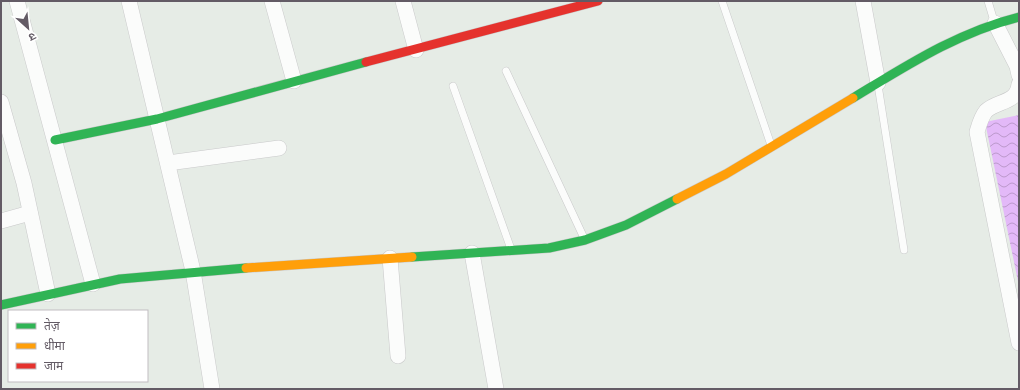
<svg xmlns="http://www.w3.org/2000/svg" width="1020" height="390" viewBox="0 0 1020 390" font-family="Ubuntu,'Noto Sans Devanagari',sans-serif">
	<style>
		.water { fill: url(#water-waves) }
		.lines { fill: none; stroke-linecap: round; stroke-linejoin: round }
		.lane-casing { stroke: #c9c9ca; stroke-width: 8 }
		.street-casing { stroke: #c9c9ca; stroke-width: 16 }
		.fast-casing { stroke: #c9c8c9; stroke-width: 10 }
		.slow-casing { stroke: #c9c8c9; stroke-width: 10 }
		.jam-casing { stroke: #c9c8c9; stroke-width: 10 }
		.lane { stroke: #fbfcfb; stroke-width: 7 }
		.street { stroke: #fbfcfb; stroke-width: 15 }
		.fast { stroke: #30b455; stroke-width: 9 }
		.slow { stroke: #ff9f0a; stroke-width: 9 }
		.jam { stroke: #e5322d; stroke-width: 9 }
	</style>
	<defs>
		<pattern id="water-waves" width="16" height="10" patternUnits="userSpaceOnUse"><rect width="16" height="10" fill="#e3b9f8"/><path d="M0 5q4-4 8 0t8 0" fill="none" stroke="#bc99cc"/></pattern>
	</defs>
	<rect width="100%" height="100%" fill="#e6ece6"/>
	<!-- water -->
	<path class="water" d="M1019,115V286L985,122Z"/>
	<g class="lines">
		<!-- lane casing -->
		<g class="lane-casing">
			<g id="lane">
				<path d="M722,1L771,145"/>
				<path d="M988,1L994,21"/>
				<path d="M506,71L584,238"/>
				<path d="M878,85L904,250"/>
				<path d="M453,86L511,249"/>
			</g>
		</g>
		<!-- street casing -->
		<g class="street-casing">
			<g id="street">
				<path d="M17,1L93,284"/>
				<path d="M129,1L193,271L212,389"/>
				<path d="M272,1L294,81"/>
				<path d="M403,1L416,50"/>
				<path d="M863,1L878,83"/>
				<path d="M995,23L1017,66L1019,75"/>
				<path d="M1019,84C1017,104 997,100 986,111C981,117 979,125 977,132L1019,343"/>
				<path d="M1,102L24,183L48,294"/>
				<path d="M168,163L279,148"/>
				<path d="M1,221L30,213"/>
				<path d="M472,253L496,389"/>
				<path d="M390,258L398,356"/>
			</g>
		</g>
		<!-- fast casing -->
		<g class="fast-casing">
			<g id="fast">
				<path d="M853,98C906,66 958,32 1019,17"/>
				<path d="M55,140L157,119L366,62"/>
				<path d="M412,257L549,248L585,240L626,225L677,199"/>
				<path d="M1,305L120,279L246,268"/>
			</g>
		</g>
		<!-- slow casing -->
		<g class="slow-casing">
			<g id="slow">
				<path d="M677,199L726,174L853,98"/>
				<path d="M246,268L412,257"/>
			</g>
		</g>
		<!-- jam casing -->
		<g class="jam-casing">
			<path id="jam" d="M366,62L598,1"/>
		</g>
		<!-- lane -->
		<use href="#lane" class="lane"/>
		<!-- street -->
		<use href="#street" class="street"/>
		<!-- fast -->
		<use href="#fast" class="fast"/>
		<!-- slow -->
		<use href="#slow" class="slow"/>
		<!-- jam -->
		<use href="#jam" class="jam"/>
	</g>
	<!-- border -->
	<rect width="1020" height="390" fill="none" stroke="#635b65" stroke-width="4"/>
	<!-- legend -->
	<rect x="8" y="310" width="140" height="72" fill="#ffffff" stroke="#c1bdc1"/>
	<rect x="16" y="323" width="20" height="6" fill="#30b455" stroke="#c1bdc1"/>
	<text x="44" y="330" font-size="12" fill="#635b65">तेज़</text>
	<rect x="16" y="343" width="20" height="6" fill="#ff9f0a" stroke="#c1bdc1"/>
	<text x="44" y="350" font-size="12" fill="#635b65">धीमा</text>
	<rect x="16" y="363" width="20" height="6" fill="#e5322d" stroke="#c1bdc1"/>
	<text x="44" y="370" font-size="12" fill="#635b65">जाम</text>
	<!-- north arrow -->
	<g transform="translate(28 28) rotate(153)" stroke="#ffffff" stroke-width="3" paint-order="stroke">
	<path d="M0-3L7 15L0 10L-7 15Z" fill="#635b65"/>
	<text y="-6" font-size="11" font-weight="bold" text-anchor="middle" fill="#635b65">उ</text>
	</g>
</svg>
